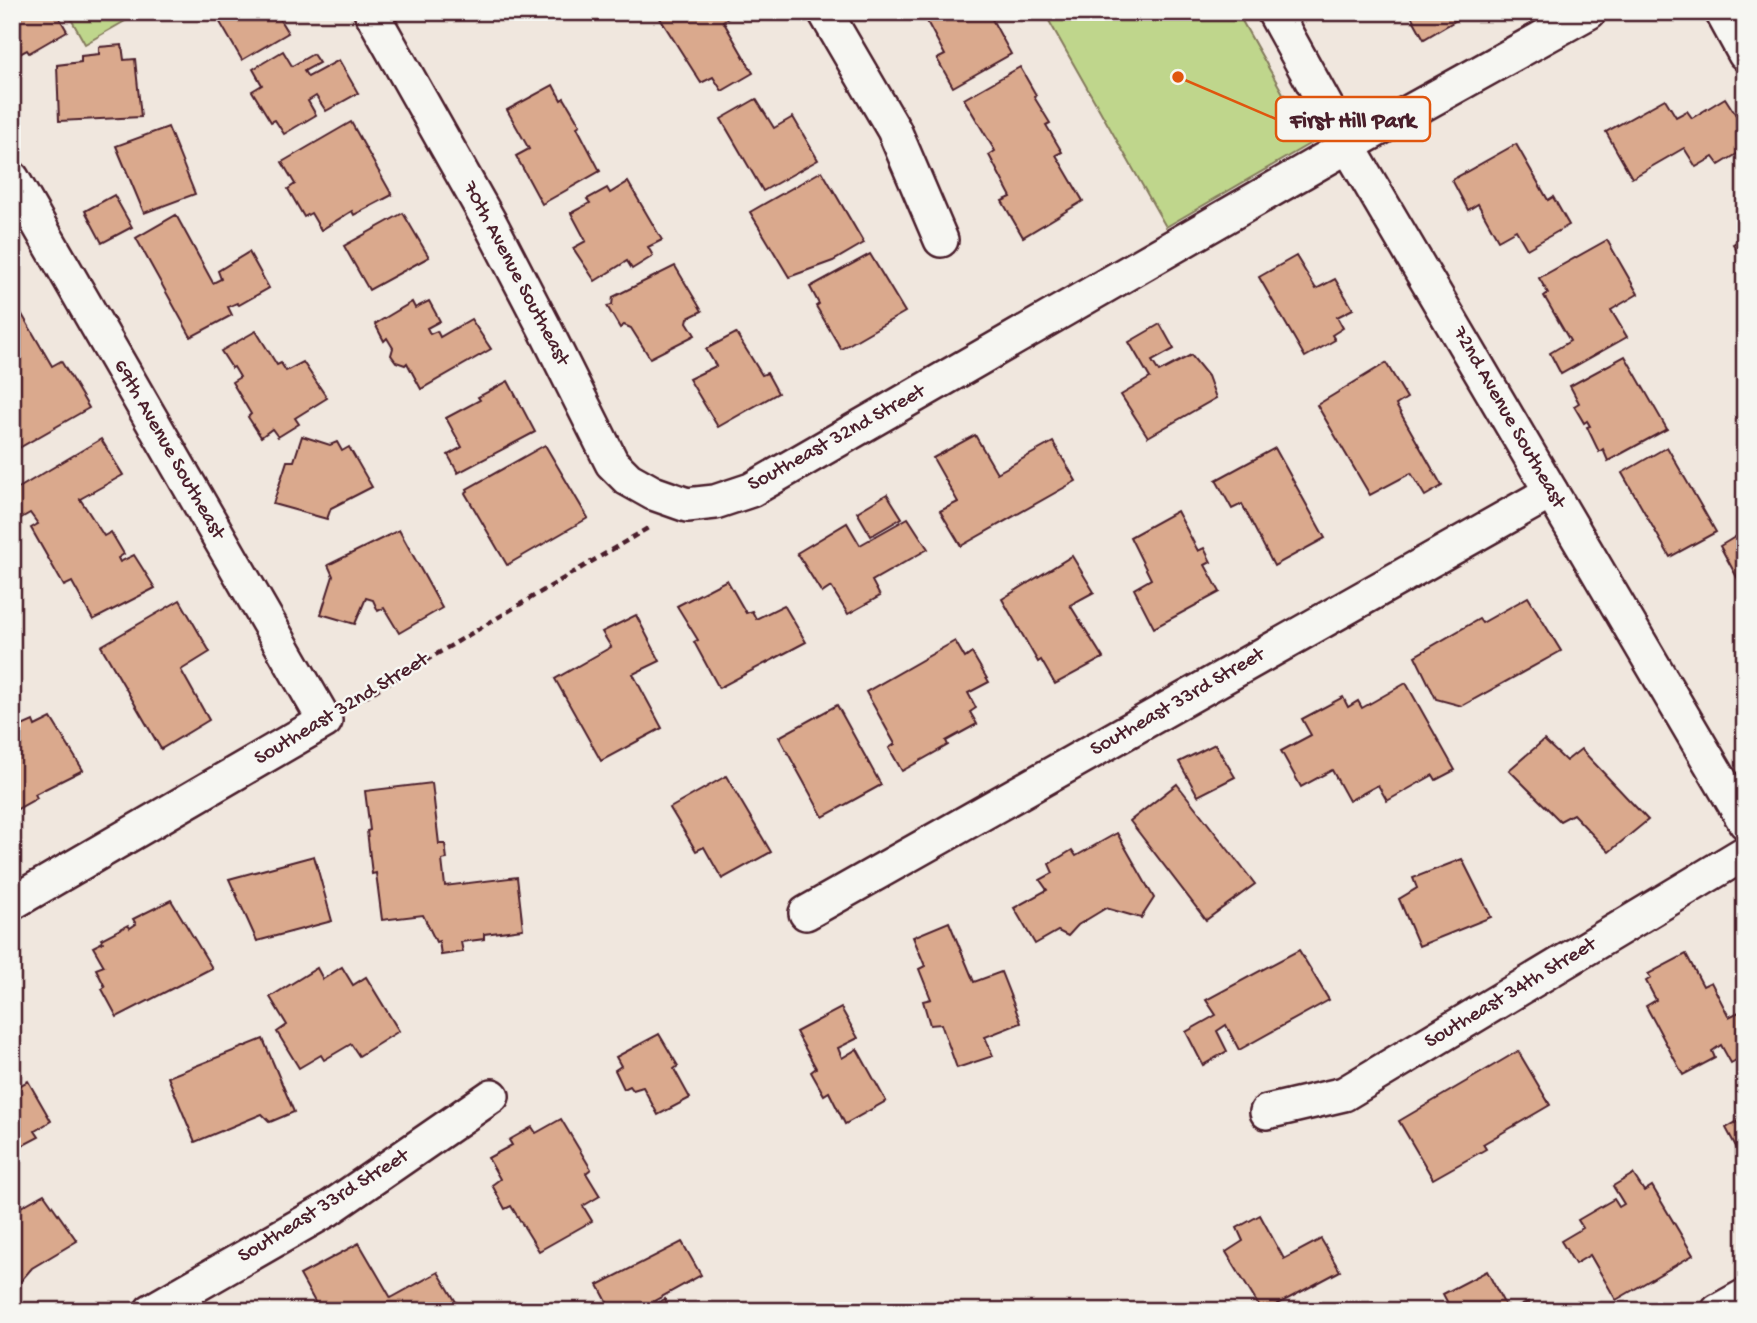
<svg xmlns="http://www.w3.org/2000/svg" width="1757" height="1323" viewBox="0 0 1757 1323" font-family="'Gochi Hand',sans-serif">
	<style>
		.green { fill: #bfd68c; stroke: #847a5c; stroke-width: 2 }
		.building { fill: #daa98d; stroke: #4a1f2b; stroke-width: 2 }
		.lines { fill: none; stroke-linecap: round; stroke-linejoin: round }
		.minor-casing { stroke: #4a1f2b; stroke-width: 38 }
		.path { stroke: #4a1f2b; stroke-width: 4.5; stroke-dasharray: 7 5; stroke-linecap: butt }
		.minor { stroke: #f6f6f2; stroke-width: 33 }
		.labels { text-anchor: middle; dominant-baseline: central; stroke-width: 5; stroke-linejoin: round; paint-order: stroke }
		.street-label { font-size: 21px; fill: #4a1f2b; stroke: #f6f6f2 }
		.leader { fill: none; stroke: #e0560e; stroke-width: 2.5 }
		.callout-dot { fill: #e0560e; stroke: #f6f6f2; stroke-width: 2.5 }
		.callout { fill: #f6f6f2; stroke: #e0560e; stroke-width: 2.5 }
		.callout-label { font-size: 23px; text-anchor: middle; font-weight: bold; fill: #4a1f2b }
	</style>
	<rect width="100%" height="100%" fill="#f0e7de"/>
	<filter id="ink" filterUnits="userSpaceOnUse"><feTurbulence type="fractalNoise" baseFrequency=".0143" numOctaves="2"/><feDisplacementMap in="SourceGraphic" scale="14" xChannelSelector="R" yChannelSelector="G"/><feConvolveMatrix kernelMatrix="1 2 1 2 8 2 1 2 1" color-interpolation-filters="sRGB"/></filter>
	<g filter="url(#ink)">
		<!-- green -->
		<g class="green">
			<path d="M67,12H129L132,17L85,44Z"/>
			<path d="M1044,12H1237L1311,143L1166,227Z"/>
		</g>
		<!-- building -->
		<g class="building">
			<path d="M12,12H56L67,31L29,53L27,50L12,58Z"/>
			<path d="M214,12H275L288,33L242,60Z"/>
			<path d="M656,12H738L723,21L753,73L722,91L713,77L701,83Z"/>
			<path d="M925,12H988L1011,54L953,87L937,59L945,55L923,14Z"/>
			<path d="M1409,12H1470L1424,39Z"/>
			<path d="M122,45L124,60L135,59L141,117L59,121L57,65L81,62V56L99,54V47Z"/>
			<path d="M283,51L292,66L313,54L319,63L304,71L308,77L339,60L358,93L326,111L316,96L308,101L316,115L284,134L275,120L271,122L252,91L262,85L253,69Z"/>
			<path d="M1020,67L1036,95L1034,97L1050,123L1046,125L1062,152L1056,155L1083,201L1023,237L1002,201L1011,197L989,155L995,151L964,99Z"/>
			<path d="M553,85L561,100L564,98L580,125L577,127L600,171L542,204L516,156L529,149L507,110Z"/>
			<path d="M1725,98L1745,129V149L1719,165L1713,157L1696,167L1684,148L1632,178L1606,132L1665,99L1676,117L1687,111L1692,118Z"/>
			<path d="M756,99L774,128L793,117L818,160L763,191L721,119Z"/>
			<path d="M351,122L392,195L354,215L352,211L321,230L311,213L304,217L288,189L295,184L282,162Z"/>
			<path d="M168,127L195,194L144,213L116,146Z"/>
			<path d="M1516,144L1548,200L1553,197L1569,225L1527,249L1516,230L1498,240L1478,204L1468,210L1452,180Z"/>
			<path d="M822,171L864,243L833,261L789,277L750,212Z"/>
			<path d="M628,182L662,240L648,247L653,256L632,269L627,261L595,281L573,248L586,241L571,213L590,203L587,199L607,188L610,193Z"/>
			<path d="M114,195L132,227L102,243L85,211Z"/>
			<path d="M403,213L429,257L369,290L344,246Z"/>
			<path d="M176,215L213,283L221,279L218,271L249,252L269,288L239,305L237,303L228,307L232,315L191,337L136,238Z"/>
			<path d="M1745,237V264L1733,244Z"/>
			<path d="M1607,240L1638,294L1611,310L1627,337L1561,374L1550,353L1570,341L1544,296L1548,293L1539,278Z"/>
			<path d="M870,254L905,312L841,349L816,306L819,304L810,287Z"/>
			<path d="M1296,256L1316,289L1335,279L1353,309L1337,317L1343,328L1332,335L1335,340L1305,357L1259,277Z"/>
			<path d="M675,266L702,311L688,318L687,322L695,335L650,358L631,328L624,325L620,328L607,306L612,305L613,297Z"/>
			<path d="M429,301L440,321L427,328L430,334L437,331L440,337L471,319L491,349L421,389L407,363L405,365L396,362L391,355L393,348L387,338L384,341L375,324L412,302L415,308Z"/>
			<path d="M20,311L52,366L61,361L89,408L12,452V316Z"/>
			<path d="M1160,324L1174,349L1152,361L1159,372L1191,355L1208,376L1216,398L1148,437L1121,395L1150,378L1129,342Z"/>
			<path d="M256,331L277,365L281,363L286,371L303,362L327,398L295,418L299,424L278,437L272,429L261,437L248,417L251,414L232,382L240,377L234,367L232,368L221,351Z"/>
			<path d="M736,333L762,375L767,373L778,393L718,427L689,379L716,366L706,349Z"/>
			<path d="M1625,356L1667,429L1608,461L1603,449L1599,452L1587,427L1590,426L1587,421L1584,423L1574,406L1579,403L1570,386Z"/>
			<path d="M1386,363L1407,398L1396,405L1442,486L1425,496L1411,473L1370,495L1317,405Z"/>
			<path d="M508,381L535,432L458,473L448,455L462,447L446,418L480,400L478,397Z"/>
			<path d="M975,435L997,473L1053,442L1076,481L961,546L940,511L958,502L933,458Z"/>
			<path d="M302,436L330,445L337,442L342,451L349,447L372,487L331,508L327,519L273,504L287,461H294Z"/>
			<path d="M101,439L123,475L80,499L104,536L111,532L124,554L118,558L120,562L134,555L155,588L93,620L72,582L64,586L31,528L38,524L30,513L16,521L12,514V492Z"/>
			<path d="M545,445L588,518L507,565L465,493L468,491L467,489Z"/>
			<path d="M1667,447L1716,532L1670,557L1622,473Z"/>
			<path d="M1275,448L1325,538L1274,566L1242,504L1232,509L1216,480Z"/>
			<path d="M887,494L902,518L871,536L857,512Z"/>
			<path d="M1177,511L1198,551L1204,548L1211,562L1205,565L1220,592L1154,628L1134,589L1151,579L1130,537Z"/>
			<path d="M908,518L928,549L872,581L880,596L848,614L831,587L822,593L797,553L847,523L860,545Z"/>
			<path d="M399,530L442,608L399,633L384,608L378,611L373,600L366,598L355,624L321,614L333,576L328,565Z"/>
			<path d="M1745,531V592L1720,546Z"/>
			<path d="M1072,556L1094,592L1070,605L1103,658L1055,684L1041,660L1038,662L1002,599Z"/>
			<path d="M727,580L746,613L752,611L756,619L784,605L806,642L719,688L694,642L698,640L677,606Z"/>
			<path d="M1528,597L1561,651L1462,706L1436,699L1415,656L1479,619L1482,623Z"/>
			<path d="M180,600L210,652L181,670L209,720L161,749L101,646Z"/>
			<path d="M636,615L660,661L633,674L662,728L601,761L555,679L611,647L602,632Z"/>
			<path d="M955,641L965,658L972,653L989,682L968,693L976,708L970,712L977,724L946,741L948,745L902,771L889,748L895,744L866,692Z"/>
			<path d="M1406,683L1455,770L1436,780L1433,775L1387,801L1378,785L1349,801L1332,770L1301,787L1281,751L1311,735L1302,719L1343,697L1348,707L1358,701L1362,708Z"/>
			<path d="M837,705L881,785L823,817L779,737Z"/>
			<path d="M51,718L83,770L35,794L37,798L12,812V728L13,730L33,721L35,726Z"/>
			<path d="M1544,740L1566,761L1581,749L1648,820L1609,852L1573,814L1560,821L1509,770Z"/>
			<path d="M1215,744L1235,777L1198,796L1179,762Z"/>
			<path d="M726,776L771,852L722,879L704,847L696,851L670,808Z"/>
			<path d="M432,783L439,844H445L447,859L442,860L445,886L517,877L523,929L484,934V939L461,942L463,952L441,955L439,941L436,942L423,915L382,920L376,873L372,874L367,831L370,830L365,791Z"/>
			<path d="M1177,784L1255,884L1206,920L1130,821Z"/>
			<path d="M1117,833L1154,898L1141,918L1106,908L1078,925L1068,936L1058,931L1035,944L1014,908L1047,890L1040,880L1053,873L1049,864L1072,850L1076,856Z"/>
			<path d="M314,856L332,921L257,941L229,879Z"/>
			<path d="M1462,859L1491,917L1419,946L1399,899L1417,888L1413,878Z"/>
			<path d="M171,900L212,968L117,1017L102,989L105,987L96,969L104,966L93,947L103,942L101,939L128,925L130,928L136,924L133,919Z"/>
			<path d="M949,922L974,982L1001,972L1021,1023L985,1037L993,1056L957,1068L941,1024L930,1025L923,1001L931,999L919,969L925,966L913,937Z"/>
			<path d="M1299,950L1329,1000L1239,1050L1226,1025L1217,1031L1227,1051L1203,1065L1186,1032L1216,1015L1206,1000Z"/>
			<path d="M1686,954L1703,986L1711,982L1729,1017L1745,1009V1055L1731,1063L1721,1045L1712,1051L1715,1058L1683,1075L1646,1006L1656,1000L1646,981L1651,978L1648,974Z"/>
			<path d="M342,967L353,985L366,977L399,1031L359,1056L351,1044L324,1060L321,1055L299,1068L277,1032L287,1025L270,997L317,968L323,979Z"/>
			<path d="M841,1008L858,1038L838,1048L842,1058L857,1049L886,1101L845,1124L829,1092L824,1095L811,1072L816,1068L796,1032Z"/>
			<path d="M659,1034L678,1066L674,1069L690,1098L658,1115L643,1087L633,1090L630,1086L624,1089L615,1070L621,1066L616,1057Z"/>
			<path d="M263,1039L294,1112L270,1122L262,1114L195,1142L168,1077Z"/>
			<path d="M1518,1051L1550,1105L1483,1144L1486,1149L1433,1179L1399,1121Z"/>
			<path d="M28,1081L51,1121L35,1131L39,1137L12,1151V1086L15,1085L17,1087Z"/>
			<path d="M1745,1117V1151L1740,1154L1726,1128Z"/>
			<path d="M561,1119L591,1169L586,1173L600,1196L583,1206L592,1221L539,1251L511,1206L505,1209L492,1185L500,1179L488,1158L512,1145L509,1140L532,1127L536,1133Z"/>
			<path d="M1633,1174L1644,1191L1652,1186L1693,1255L1616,1300L1590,1255L1575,1264L1561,1241L1583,1228L1578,1220L1614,1199L1619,1207L1624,1204L1613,1186Z"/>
			<path d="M44,1194L77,1241L32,1268L18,1284L20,1287L12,1291V1212Z"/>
			<path d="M1260,1215L1284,1259L1321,1239L1340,1271L1265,1311H1262L1226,1252L1243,1241L1237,1228Z"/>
			<path d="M682,1242L701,1275L654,1301L656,1304L665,1299L671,1311H612L598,1285Z"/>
			<path d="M359,1243L391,1298L438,1272L456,1302L440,1311H320L300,1275Z"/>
			<path d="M1487,1271L1508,1311H1452L1443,1294Z"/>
			<path d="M1528,1302L1533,1311H1510Z"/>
		</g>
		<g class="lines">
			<!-- minor casing -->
			<g class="minor-casing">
				<g id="minor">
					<path d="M371,12L490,223L544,327L612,463L628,479L653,493L687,505L715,502L751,490L1348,146L1589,12"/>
					<path d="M825,12L894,130L941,240"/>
					<path d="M1274,12L1348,146L1745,822"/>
					<path d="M1722,12L1745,54"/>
					<path d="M12,178L325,721L12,903"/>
					<path d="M806,913L1551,492"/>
					<path d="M1267,1112L1344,1094L1745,853"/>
					<path d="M151,1311L327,1210L492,1096"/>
					<path d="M1718,1311L1745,1296"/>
				</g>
			</g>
			<!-- path -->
			<path class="path" d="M353,704L648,528"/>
			<!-- minor -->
			<use href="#minor" class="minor"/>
		</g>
	</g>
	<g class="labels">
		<!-- street labels -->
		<g class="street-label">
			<text transform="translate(515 274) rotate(62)">70th Avenue Southeast</text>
			<text transform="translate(1508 418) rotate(60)">72nd Avenue Southeast</text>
			<text transform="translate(837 439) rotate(-29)">Southeast 32nd Street</text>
			<text transform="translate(168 450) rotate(60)">69th Avenue Southeast</text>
			<text transform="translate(1178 703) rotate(-30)">Southeast 33rd Street</text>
			<text transform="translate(342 710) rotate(-31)">Southeast 32nd Street</text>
			<text transform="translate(1511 994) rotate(-31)">Southeast 34th Street</text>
			<text transform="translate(324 1207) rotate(-32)">Southeast 33rd Street</text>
		</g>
	</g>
	<!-- callouts -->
	<path class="leader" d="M1178 77L1276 119"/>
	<circle class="callout-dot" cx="1178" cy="77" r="7"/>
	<rect class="callout" x="1276" y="97" width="154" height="44" rx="7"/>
	<g class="callout-label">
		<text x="1353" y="127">First Hill Park</text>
	</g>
	<!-- margin -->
	<rect width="1757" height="1323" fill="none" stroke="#f6f6f2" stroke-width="42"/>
	<rect x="21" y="21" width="1715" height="1281" fill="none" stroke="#4a1f2b" stroke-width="2.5" filter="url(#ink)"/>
</svg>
